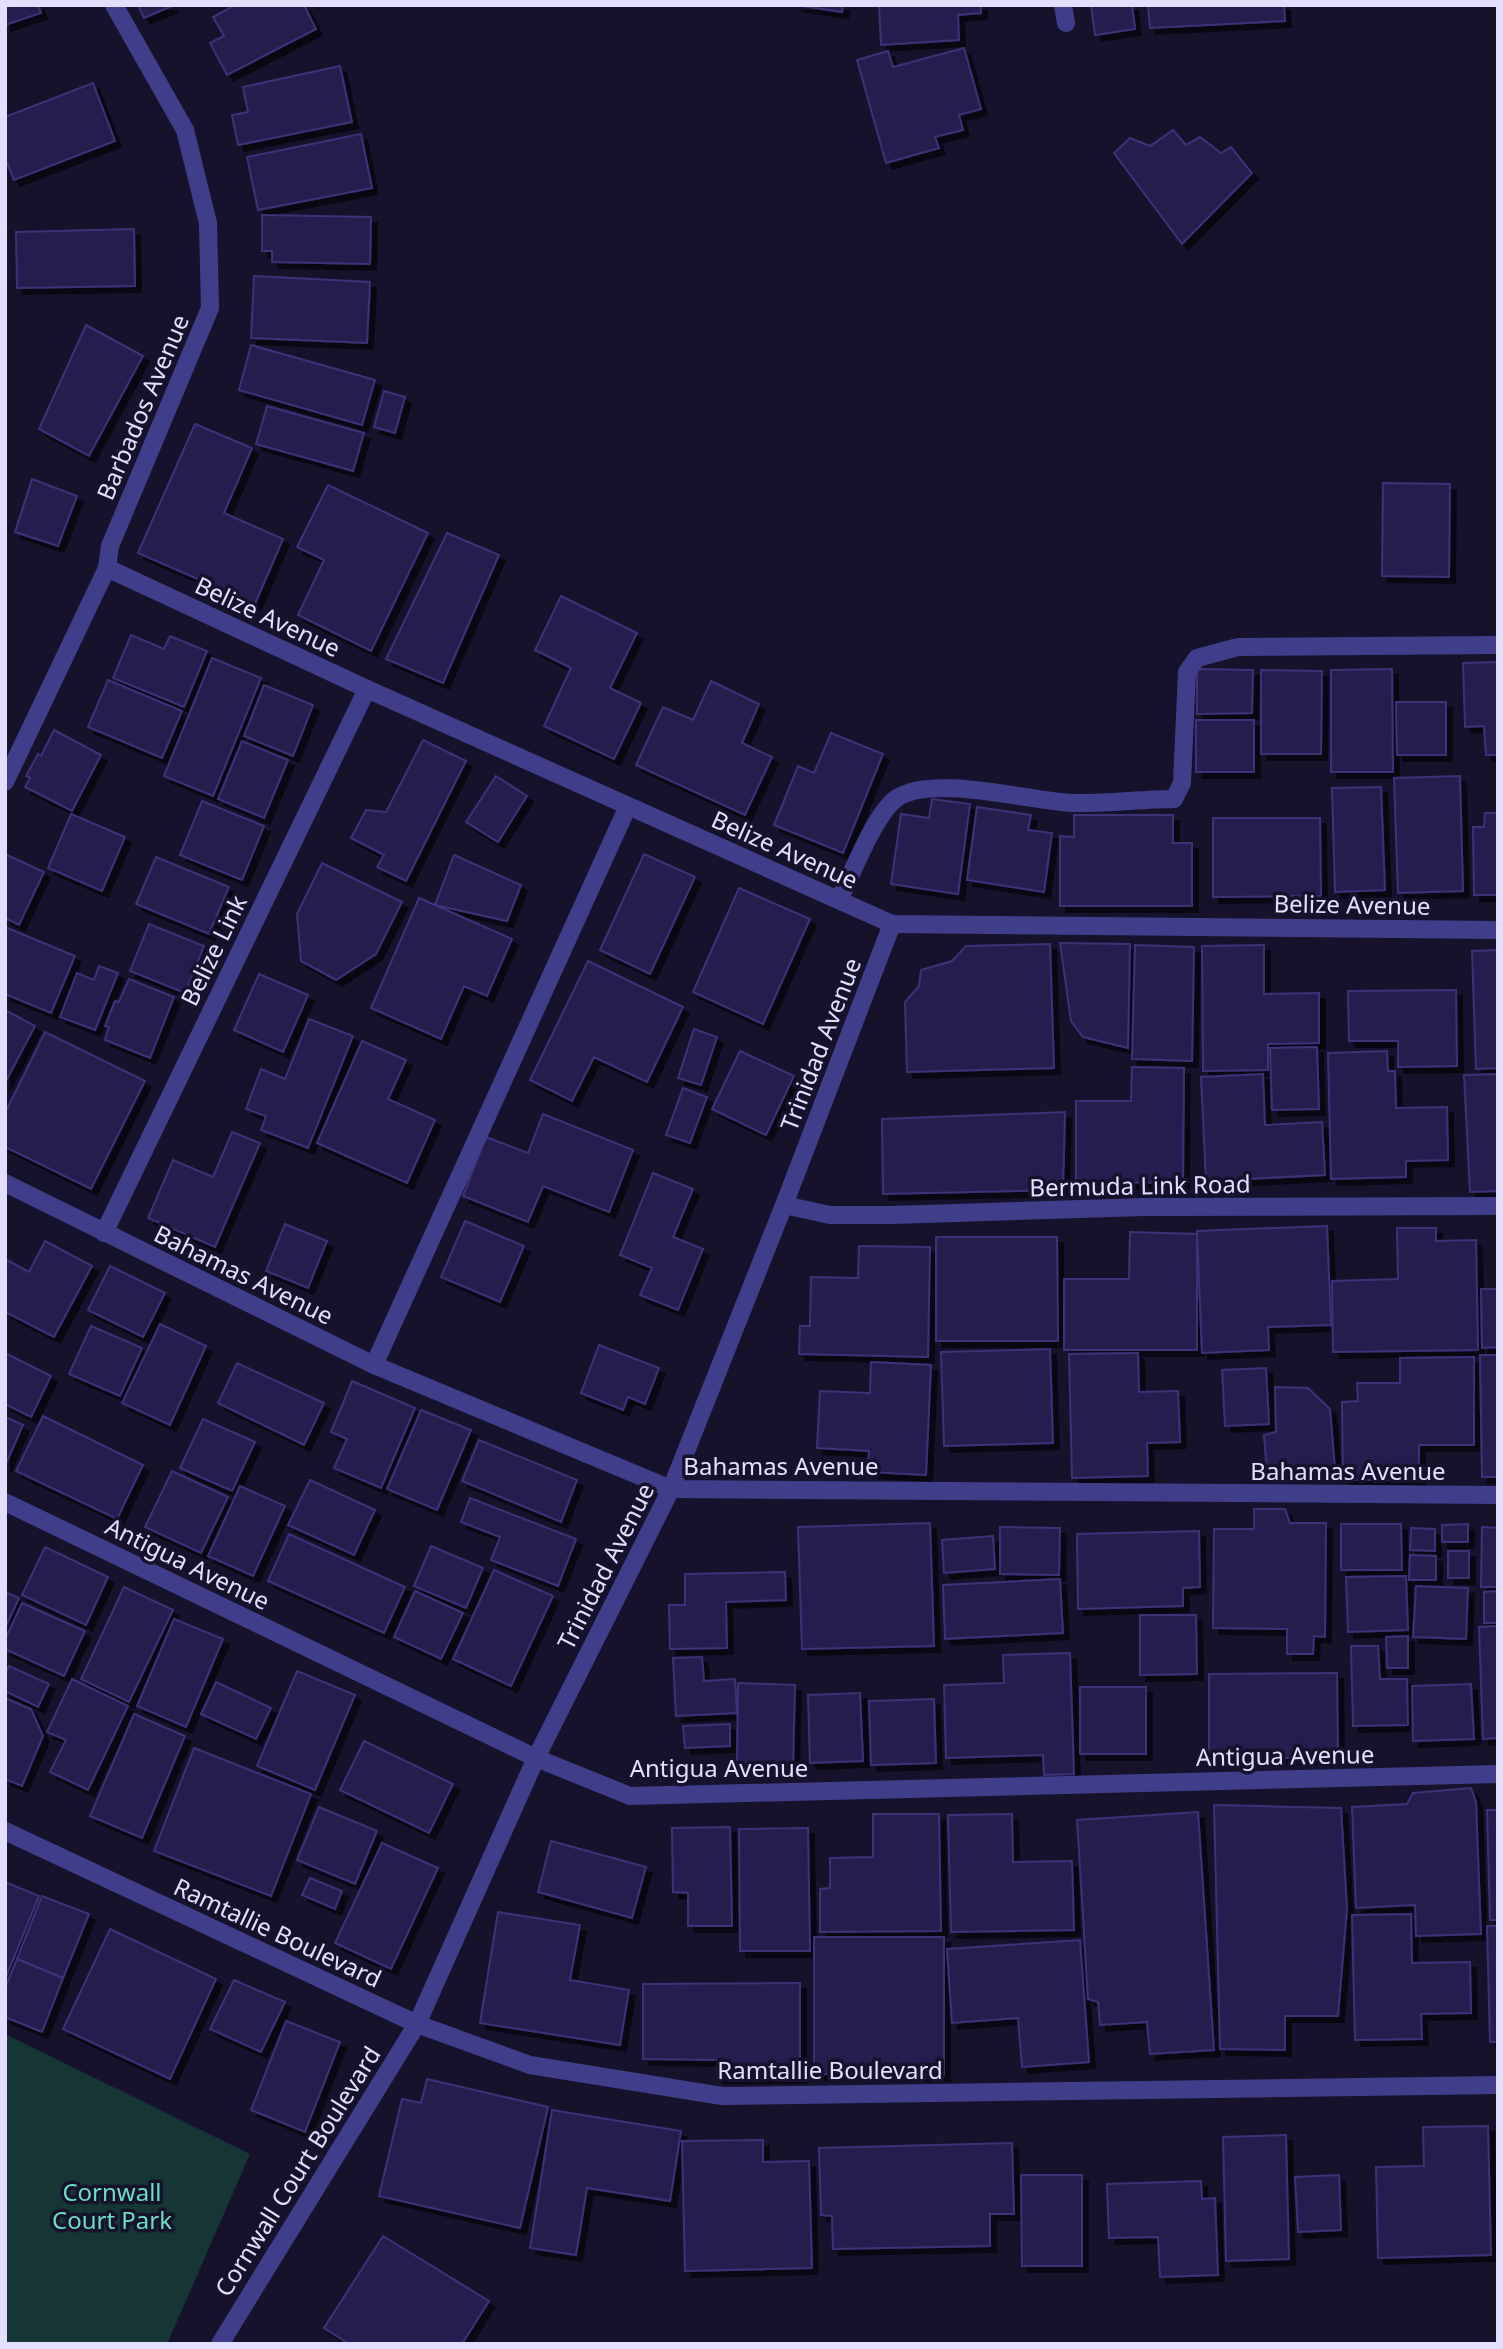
<svg xmlns="http://www.w3.org/2000/svg" width="1503" height="2349" viewBox="0 0 1503 2349" font-family="'Noto Sans',sans-serif">
	<style>
		.green { fill: #153635 }
		.building { fill: #271e4d; stroke: #3e3178; stroke-width: 2; filter: url(#shadow) }
		.lines { fill: none; stroke-linecap: round; stroke-linejoin: round }
		.minor { stroke: #403e8a; stroke-width: 18 }
		.labels { text-anchor: middle; dominant-baseline: central; stroke-width: 7; stroke-linejoin: round; paint-order: stroke }
		.street-label { font-size: 24px; fill: #e1defe; stroke: #16122c }
		.park-label { font-size: 24px; fill: #69dfc1; stroke: #16122c }
	</style>
	<defs>
		<filter id="shadow"><feDropShadow dx="6" dy="6" stdDeviation="0" flood-color="#0009"/></filter>
	</defs>
	<rect width="100%" height="100%" fill="#16122c"/>
	<!-- green -->
	<path class="green" d="M5,2034L250,2154L167,2344H5Z"/>
	<!-- building -->
	<g class="building">
		<path d="M5,5H38L41,13L5,25Z"/>
		<path d="M138,5H172V6L144,18Z"/>
		<path d="M235,5H304L316,29L227,75L210,43L224,36L213,17Z"/>
		<path d="M796,5H843L842,12Z"/>
		<path d="M879,5H981V13L958,15L959,40L881,45Z"/>
		<path d="M1091,5H1132L1135,29L1095,35Z"/>
		<path d="M1148,5H1284L1285,21L1150,28Z"/>
		<path d="M964,48L981,109L959,115L963,130L935,137L939,148L886,163L857,60L888,51L893,67Z"/>
		<path d="M340,66L352,122L238,145L232,115L248,112L243,87Z"/>
		<path d="M93,83L115,141L14,180L5,158V117Z"/>
		<path d="M1173,130L1186,145L1200,137L1221,153L1231,147L1252,173L1182,244L1114,153L1130,138L1150,146Z"/>
		<path d="M361,134L372,188L258,210L247,157Z"/>
		<path d="M262,215L371,217L370,264L272,262V251H262Z"/>
		<path d="M134,229L135,286L17,288L16,232Z"/>
		<path d="M254,276L370,282L367,343L251,338Z"/>
		<path d="M86,325L143,356L89,456L39,429Z"/>
		<path d="M251,345L375,380L362,425L239,390Z"/>
		<path d="M384,391L405,397L395,433L374,427Z"/>
		<path d="M267,406L364,433L353,471L256,444Z"/>
		<path d="M195,424L252,448L224,513L283,539L255,604L138,553Z"/>
		<path d="M32,479L77,496L58,546L15,532Z"/>
		<path d="M1383,483L1450,484L1449,577L1382,576Z"/>
		<path d="M328,485L428,533L371,651L298,615L324,560L297,547Z"/>
		<path d="M447,533L499,555L443,683L386,659Z"/>
		<path d="M561,596L637,633L610,688L641,703L614,759L544,726L571,668L535,650Z"/>
		<path d="M131,635L164,649L170,636L207,651L184,707L113,678Z"/>
		<path d="M212,658L261,678L213,796L164,776Z"/>
		<path d="M1498,662V755H1486L1484,726L1465,727L1463,663Z"/>
		<path d="M1197,669L1253,670L1252,713L1197,714Z"/>
		<path d="M1392,669L1393,772H1331V670Z"/>
		<path d="M1261,670L1322,671L1321,754H1261Z"/>
		<path d="M108,680L182,711L162,758L88,727Z"/>
		<path d="M711,681L759,704L742,743L772,757L745,815L636,765L663,707L693,720Z"/>
		<path d="M264,685L313,705L293,756L244,736Z"/>
		<path d="M1396,702H1446V755H1397Z"/>
		<rect x="1196" y="720" width="58" height="52"/>
		<path d="M54,730L101,755L72,811L25,787L30,778L26,776L38,754L41,756Z"/>
		<path d="M831,733L883,754L843,853L774,825L798,766L814,773Z"/>
		<path d="M423,740L466,761L406,881L377,867L384,855L351,838L366,810L386,812Z"/>
		<path d="M242,741L288,760L264,818L218,799Z"/>
		<path d="M496,776L527,796L498,842L466,822Z"/>
		<path d="M1460,776L1463,891L1398,893L1394,778Z"/>
		<path d="M1381,787L1385,890L1335,892L1332,788Z"/>
		<path d="M932,799L970,804L958,894L891,884L901,814L929,818Z"/>
		<path d="M202,801L264,826L242,880L180,855Z"/>
		<path d="M977,807L1031,815L1028,830L1052,833L1044,892L967,880Z"/>
		<path d="M1485,813H1498V895H1474L1473,827H1484Z"/>
		<path d="M71,814L125,837L102,891L48,868Z"/>
		<path d="M1074,815H1173V843H1192V906H1060V836L1074,837Z"/>
		<path d="M1213,818H1320L1321,896L1213,897Z"/>
		<path d="M5,854L44,872L19,925L5,918Z"/>
		<path d="M644,854L695,877L650,974L600,950Z"/>
		<path d="M454,855L521,885L507,921L435,905Z"/>
		<path d="M156,857L229,887L209,934L136,904Z"/>
		<path d="M322,863L402,902L376,954L336,980L301,961L297,914Z"/>
		<path d="M739,888L810,919L763,1024L693,992Z"/>
		<path d="M419,898L512,939L487,996L464,986L441,1039L371,1008Z"/>
		<path d="M149,924L204,946L185,993L130,971Z"/>
		<path d="M5,927L75,956L51,1013L5,994Z"/>
		<path d="M1060,943L1130,944L1128,1048L1083,1037L1071,1021Z"/>
		<path d="M1050,944L1054,1068L907,1072L905,1002L919,986L921,970L952,961L966,946Z"/>
		<path d="M1135,945L1194,947L1192,1061L1132,1059Z"/>
		<path d="M1264,945V994L1319,993V1043L1268,1044V1070L1203,1071L1202,946Z"/>
		<path d="M1498,950V1068L1476,1069L1472,951Z"/>
		<path d="M588,961L683,1007L647,1082L594,1057L572,1101L530,1080Z"/>
		<path d="M99,966L118,973L95,1030L60,1017L77,973L94,980Z"/>
		<path d="M259,974L308,995L283,1052L234,1030Z"/>
		<path d="M129,979L174,997L150,1058L105,1040L109,1027L105,1026L115,1001L119,1002Z"/>
		<path d="M1456,990L1457,1066L1398,1067V1041H1349L1348,991Z"/>
		<path d="M5,1010L35,1026L5,1083Z"/>
		<path d="M309,1019L353,1036L308,1148L261,1130L266,1116L246,1109L261,1069L285,1079Z"/>
		<path d="M694,1029L717,1037L701,1085L678,1078Z"/>
		<path d="M45,1032L145,1081L91,1189L5,1147V1113Z"/>
		<path d="M362,1041L406,1060L388,1099L435,1120L407,1183L317,1143Z"/>
		<path d="M1317,1047L1319,1109L1272,1110L1270,1048Z"/>
		<path d="M740,1051L794,1076L766,1135L712,1109Z"/>
		<path d="M1387,1051L1388,1071H1395L1396,1108L1447,1107L1448,1160L1406,1161V1177L1331,1179L1328,1053Z"/>
		<path d="M1132,1067L1184,1068L1183,1183L1076,1182V1101H1131Z"/>
		<path d="M1263,1074L1265,1125L1322,1122L1325,1175L1206,1181L1201,1077Z"/>
		<path d="M1498,1074V1191L1470,1192L1464,1075Z"/>
		<path d="M683,1088L707,1097L690,1143L666,1135Z"/>
		<path d="M1065,1112L1063,1190L883,1194L882,1119Z"/>
		<path d="M543,1114L633,1150L609,1212L543,1186L528,1222L463,1196L486,1137L528,1153Z"/>
		<path d="M232,1132L260,1143L215,1247L148,1218L173,1160L213,1177Z"/>
		<path d="M653,1173L693,1189L673,1237L703,1249L678,1310L640,1295L652,1268L620,1255Z"/>
		<path d="M465,1221L524,1246L500,1302L441,1277Z"/>
		<path d="M285,1224L327,1241L308,1288L266,1271Z"/>
		<path d="M1327,1226L1331,1325L1268,1327L1269,1350L1202,1353L1197,1231Z"/>
		<path d="M1397,1228H1436V1241L1476,1240L1478,1350L1333,1352L1332,1281L1398,1279Z"/>
		<path d="M1130,1232L1197,1234V1350H1064V1279H1129Z"/>
		<path d="M936,1237H1057L1058,1341H936Z"/>
		<path d="M45,1241L92,1266L54,1337L5,1312V1259L29,1272Z"/>
		<path d="M859,1246L930,1247L928,1357L799,1354L800,1326H810L811,1277L858,1278Z"/>
		<path d="M110,1266L165,1293L143,1337L88,1310Z"/>
		<path d="M1481,1289H1498V1347L1482,1348Z"/>
		<path d="M160,1324L206,1346L170,1425L122,1403Z"/>
		<path d="M91,1326L142,1348L120,1396L69,1374Z"/>
		<path d="M599,1345L659,1368L645,1404L628,1397L623,1410L581,1393Z"/>
		<path d="M1050,1349L1053,1443L944,1446L941,1352Z"/>
		<path d="M5,1353L51,1376L31,1417L5,1404Z"/>
		<path d="M1138,1353L1139,1392L1178,1391L1180,1442L1147,1443L1148,1476L1072,1478L1069,1354Z"/>
		<path d="M1480,1355H1498V1477H1482Z"/>
		<path d="M1474,1357V1445H1419V1480H1343L1342,1402L1358,1401L1357,1383H1400V1358Z"/>
		<path d="M871,1362L931,1365L926,1475L868,1472L869,1451L817,1448L820,1391L870,1393Z"/>
		<path d="M237,1363L324,1403L304,1445L218,1403Z"/>
		<path d="M1266,1368L1269,1424L1225,1426L1222,1370Z"/>
		<path d="M352,1381L415,1408L381,1488L334,1468L347,1439L331,1432Z"/>
		<path d="M1275,1387L1308,1388L1330,1409L1335,1469L1267,1474L1264,1435L1276,1432Z"/>
		<path d="M421,1410L471,1430L437,1510L387,1489Z"/>
		<path d="M43,1416L143,1465L117,1519L16,1471Z"/>
		<path d="M5,1417L23,1425L5,1466Z"/>
		<path d="M203,1419L255,1442L232,1491L180,1468Z"/>
		<path d="M479,1440L577,1480L561,1522L462,1481Z"/>
		<path d="M172,1471L228,1497L201,1553L145,1527Z"/>
		<path d="M310,1480L375,1510L354,1555L288,1525Z"/>
		<path d="M240,1486L285,1506L253,1576L208,1556Z"/>
		<path d="M470,1498L576,1539L558,1586L491,1560L500,1537L461,1522Z"/>
		<path d="M1254,1509H1285L1290,1523H1326L1325,1637L1314,1636L1313,1654H1287V1629L1213,1628L1214,1529H1254Z"/>
		<path d="M930,1523L934,1646L802,1649L798,1527Z"/>
		<path d="M1341,1524H1401L1402,1570H1341Z"/>
		<path d="M1468,1524V1542H1442V1525Z"/>
		<path d="M1000,1527L1060,1528L1059,1575L1000,1574Z"/>
		<path d="M1482,1527L1498,1528V1587H1481Z"/>
		<path d="M1411,1528L1435,1529V1551L1410,1550Z"/>
		<path d="M1199,1531L1200,1587L1183,1588V1606L1078,1609L1077,1534Z"/>
		<path d="M289,1534L405,1587L384,1633L268,1581Z"/>
		<path d="M993,1536L995,1569L944,1573L942,1540Z"/>
		<path d="M431,1546L483,1568L466,1608L414,1586Z"/>
		<path d="M45,1547L108,1577L86,1625L22,1595Z"/>
		<rect x="1448" y="1551" width="21" height="27"/>
		<path d="M1410,1555L1436,1556V1580H1409Z"/>
		<path d="M494,1570L553,1596L511,1686L453,1659Z"/>
		<path d="M785,1572L786,1600L726,1602L727,1648L670,1649L669,1605H685V1574Z"/>
		<path d="M1406,1576L1408,1630L1348,1632L1346,1577Z"/>
		<path d="M1060,1579L1063,1633L945,1639L943,1585Z"/>
		<path d="M1416,1586L1468,1588L1466,1639L1413,1637Z"/>
		<path d="M124,1587L173,1610L129,1702L81,1679Z"/>
		<path d="M415,1591L463,1613L441,1659L394,1637Z"/>
		<path d="M1498,1591V1623H1484V1592Z"/>
		<path d="M5,1592L19,1598L5,1628Z"/>
		<path d="M22,1603L85,1631L64,1676L5,1649V1640Z"/>
		<path d="M1140,1615H1196L1197,1674L1140,1675Z"/>
		<path d="M174,1619L223,1639L186,1727L137,1706Z"/>
		<path d="M1498,1626V1738L1483,1739L1479,1627Z"/>
		<path d="M1408,1636V1668H1387L1386,1637Z"/>
		<path d="M1351,1646H1378L1380,1679H1407L1408,1725L1353,1726Z"/>
		<path d="M1070,1653L1074,1774L1044,1775L1043,1755L946,1758L944,1685L1004,1683L1003,1655Z"/>
		<path d="M702,1657L704,1681L735,1679L737,1713L676,1716L673,1658Z"/>
		<path d="M9,1666L49,1684L38,1707L5,1691V1674Z"/>
		<path d="M297,1671L355,1695L315,1790L257,1766Z"/>
		<path d="M1337,1673L1338,1758H1209V1674Z"/>
		<path d="M72,1679L128,1706L88,1790L50,1772L66,1740L47,1732Z"/>
		<path d="M216,1682L271,1708L256,1739L201,1714Z"/>
		<path d="M738,1683L795,1685L793,1767L737,1765Z"/>
		<path d="M1471,1684L1474,1739L1413,1741L1412,1686Z"/>
		<rect x="1080" y="1687" width="66" height="67"/>
		<path d="M860,1693L863,1761L810,1763L808,1695Z"/>
		<path d="M5,1698L31,1709L43,1736L22,1786L5,1779Z"/>
		<path d="M934,1699L936,1763L871,1765L869,1701Z"/>
		<path d="M134,1714L185,1736L142,1838L90,1816Z"/>
		<path d="M730,1724V1746L685,1748L683,1726Z"/>
		<path d="M364,1741L453,1784L429,1833L340,1790Z"/>
		<path d="M194,1748L311,1794L271,1896L154,1851Z"/>
		<path d="M1471,1788L1476,1802L1481,1934L1416,1936L1415,1905L1356,1908L1352,1807L1407,1804L1413,1793Z"/>
		<path d="M1214,1805L1341,1808L1347,1909L1338,2016H1285V2050L1220,2049Z"/>
		<path d="M319,1807L377,1831L355,1884L297,1860Z"/>
		<path d="M1487,1810H1498V1920H1490Z"/>
		<path d="M1198,1812L1214,2050L1150,2054L1147,2022L1100,2025L1098,2002L1088,1999L1077,1820Z"/>
		<path d="M873,1814H939L941,1931L820,1932V1889L830,1888V1858L873,1857Z"/>
		<path d="M1012,1814L1013,1862L1072,1861L1074,1930L951,1932L948,1815Z"/>
		<path d="M730,1827L732,1926H688V1893L673,1892L672,1828Z"/>
		<path d="M808,1828L810,1951H740L739,1829Z"/>
		<path d="M551,1841L646,1867L632,1918L538,1892Z"/>
		<path d="M382,1843L438,1868L391,1969L335,1943Z"/>
		<path d="M310,1878L342,1891L335,1909L302,1895Z"/>
		<path d="M5,1882L39,1896L6,1977H5Z"/>
		<path d="M42,1896L89,1914L63,1978L17,1959Z"/>
		<path d="M498,1912L580,1925L570,1980L629,1990L620,2045L480,2023Z"/>
		<path d="M1411,1914L1412,1963L1470,1962L1471,2013L1421,2014L1422,2039L1355,2040L1352,1915Z"/>
		<path d="M1487,1926H1498V2042H1490Z"/>
		<path d="M110,1929L216,1979L170,2079L63,2029Z"/>
		<path d="M814,1937H944V2075L814,2074Z"/>
		<path d="M1080,1940L1089,2062L1022,2067L1018,2018L952,2023L947,1949Z"/>
		<path d="M17,1959L63,1978L42,2032L5,2017V1988Z"/>
		<path d="M234,1980L285,2002L261,2052L210,2029Z"/>
		<path d="M800,1983V2077H717V2060L643,2059V1984Z"/>
		<path d="M286,2021L340,2042L305,2132L251,2110Z"/>
		<path d="M427,2079L548,2107L520,2228L379,2196L402,2099L421,2103Z"/>
		<path d="M552,2110L681,2131L670,2201L587,2188L576,2255L530,2248Z"/>
		<path d="M1488,2126L1491,2255L1378,2258L1376,2167L1424,2166L1423,2127Z"/>
		<path d="M1286,2135L1289,2259L1226,2261L1223,2137Z"/>
		<path d="M763,2140V2162L809,2161L812,2268L685,2271L682,2141Z"/>
		<path d="M1012,2143L1014,2214H990V2246L833,2249L832,2216L821,2215L819,2148Z"/>
		<path d="M1021,2175H1082V2266H1022Z"/>
		<path d="M1339,2175L1341,2230L1298,2232L1295,2177Z"/>
		<path d="M1201,2181L1202,2199L1215,2198L1218,2275L1160,2277L1158,2237L1109,2238L1107,2184Z"/>
		<path d="M383,2236L489,2301L462,2344H349L324,2328Z"/>
	</g>
	<g class="lines">
		<!-- minor -->
		<g class="minor">
			<path d="M1063,5L1066,23"/>
			<path d="M107,568L367,689L892,924L1498,930"/>
			<path d="M5,782L107,568L110,546L210,308L208,223L185,130L114,5"/>
			<path d="M839,900C852,874 875,813 897,798C933,774 1029,801 1072,803C1106,804 1141,799 1174,799L1182,783L1187,672L1197,658L1238,647L1498,645"/>
			<path d="M5,1183L374,1365L671,1489L1498,1495"/>
			<path d="M784,1205L830,1215H892L1144,1207L1498,1206"/>
			<path d="M104,1233L367,689"/>
			<path d="M374,1365L628,806"/>
			<path d="M5,1502L536,1758L630,1796L1498,1774"/>
			<path d="M5,1831L417,2024L530,2065L722,2096L1498,2085"/>
			<path d="M220,2344L417,2024L536,1758L671,1489L784,1205L892,924"/>
		</g>
	</g>
	<g class="labels">
		<!-- street labels -->
		<g class="street-label">
			<text transform="translate(142 407) rotate(-67)">Barbados Avenue</text>
			<text transform="translate(268 616) rotate(25)">Belize Avenue</text>
			<text transform="translate(785 849) rotate(24)">Belize Avenue</text>
			<text transform="translate(1352 904) rotate(1)">Belize Avenue</text>
			<text transform="translate(213 950) rotate(-64)">Belize Link</text>
			<text transform="translate(820 1044) rotate(-69)">Trinidad Avenue</text>
			<text transform="translate(1140 1185) rotate(-1)">Bermuda Link Road</text>
			<text transform="translate(244 1274) rotate(26)">Bahamas Avenue</text>
			<text x="781" y="1465">Bahamas Avenue</text>
			<text x="1348" y="1470">Bahamas Avenue</text>
			<text transform="translate(188 1563) rotate(26)">Antigua Avenue</text>
			<text transform="translate(605 1566) rotate(-63)">Trinidad Avenue</text>
			<text transform="translate(1285 1755) rotate(-1)">Antigua Avenue</text>
			<text x="719" y="1767">Antigua Avenue</text>
			<text transform="translate(278 1932) rotate(25)">Ramtallie Boulevard</text>
			<text x="830" y="2069">Ramtallie Boulevard</text>
			<text transform="translate(297 2171) rotate(-58)">Cornwall Court Boulevard</text>
		</g>
		<!-- park labels -->
		<g class="park-label">
			<text x="112" y="2191">Cornwall<tspan x="112" dy="28">Court Park</tspan></text>
		</g>
	</g>
	<!-- border -->
	<rect width="1503" height="2349" fill="none" stroke="#e1defe" stroke-width="14"/>
</svg>
